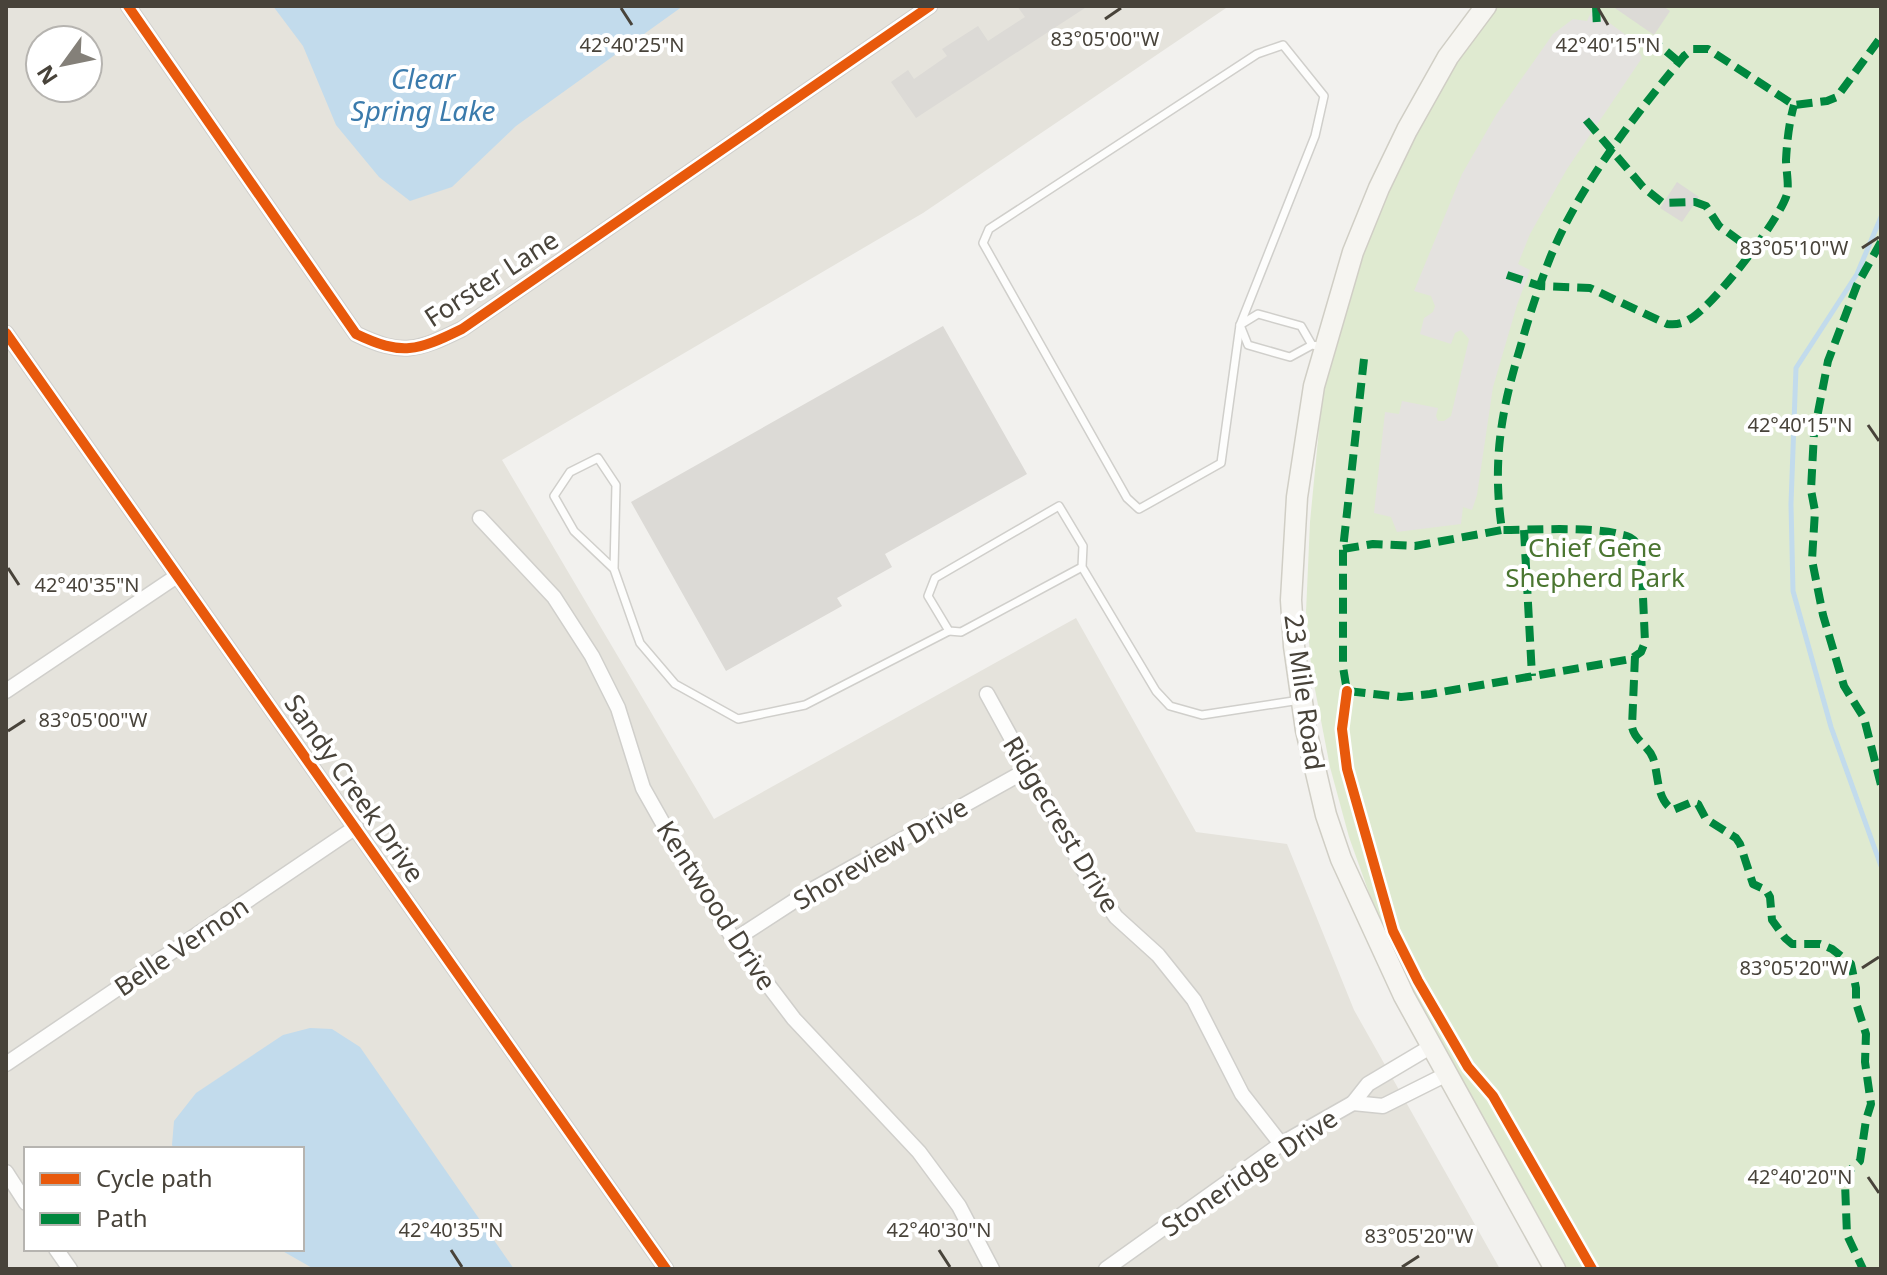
<svg xmlns="http://www.w3.org/2000/svg" width="1887" height="1275" viewBox="0 0 1887 1275" font-family="'Noto Sans',sans-serif">
	<style>
		.residential { fill: #e5e3dc; fill-rule: evenodd }
		.green { fill: #dfead0 }
		.parking { fill: #e4e2df }
		.water { fill: #c2dbec }
		.lines { fill: none; stroke-linecap: round; stroke-linejoin: round }
		.stream { stroke: #c2dbec; stroke-width: 5 }
		.building { fill: #dcdad6 }
		.lane-casing { stroke: #d0cfcb; stroke-width: 10 }
		.street-casing { stroke: #d0cfcb; stroke-width: 17 }
		.secondary-casing { stroke: #d0cec5; stroke-width: 23 }
		.lane { stroke: #fdfdfc; stroke-width: 7 }
		.street { stroke: #fdfdfc; stroke-width: 14 }
		.secondary { stroke: #f6f5f1; stroke-width: 20 }
		.quiet { stroke: #00873e; stroke-width: 8; stroke-dasharray: 16 8; stroke-linecap: butt }
		.cycleway-casing { stroke: #fff; stroke-width: 15 }
		.cycleway { stroke: #e8590c; stroke-width: 10 }
		.ticks { fill: none; stroke: #48433a; stroke-width: 3 }
		.labels { text-anchor: middle; dominant-baseline: central; stroke-width: 8; stroke-linejoin: round; paint-order: stroke }
		.street-label { font-size: 26px; fill: #48433a; stroke: #fff }
		.park-label { font-size: 26px; fill: #4b7631; stroke: #fff }
		.water-label { font-size: 28px; font-style: italic; fill: #3b7bac; stroke: #fff }
		.ticks-label { font-size: 20px; text-anchor: middle; fill: #48433a; stroke: #fff; stroke-width: 8; stroke-linejoin: round; paint-order: stroke }
	</style>
	<rect width="100%" height="100%" fill="#f2f1ee"/>
	<!-- residential -->
	<path class="residential" d="M6,6H1229L923,213L502,460L714,819L1076,618L1196,832L1287,844L1354,1010L1500,1269H6ZM40,40H88V88H40ZM26,1149H302V1249H26Z"/>
	<!-- green -->
	<path class="green" d="M1496,6H1881V1269H1565L1410,994L1379,921L1349,837L1330,767L1312,674L1306,612L1310,522L1323,388L1361,252L1392,180L1455,60Z"/>
	<!-- parking -->
	<path class="parking" d="M1592,10L1634,41L1642,58L1567,169L1530,234L1518,264L1530,270L1517,305L1493,387L1477,495L1472,510L1463,507L1461,524L1397,532L1391,517L1374,513L1385,412L1399,414L1402,401L1438,408L1436,416L1438,421H1444L1451,416L1469,339L1461,330L1455,333L1451,344L1420,334L1424,318L1433,312L1435,306L1431,296L1414,291L1462,174L1496,115L1553,34L1573,19L1587,21Z"/>
	<!-- water -->
	<g class="water">
		<path d="M273,6H683L516,126L452,187L410,201L379,177L336,125L303,46Z"/>
		<path d="M310,1028L332,1029L360,1047L514,1269H314L279,1249H302V1149H174L172,1145L174,1121L196,1093L283,1035Z"/>
	</g>
	<g class="lines">
		<!-- stream -->
		<path class="stream" d="M1881,217L1857,274L1796,368L1791,504L1793,591L1831,727L1881,866"/>
	</g>
	<!-- building -->
	<g class="building">
		<path d="M1017,6H1088L916,118L891,82L908,70L914,79L947,56L942,49L978,26L988,41L1025,17Z"/>
		<path d="M1612,6H1663L1670,11L1654,35Z"/>
		<path d="M1677,182L1699,197L1682,222L1660,208Z"/>
		<path d="M943,326L1027,474L885,554L892,567L837,598L842,606L726,671L631,502Z"/>
	</g>
	<g class="lines">
		<!-- lane casing -->
		<g class="lane-casing">
			<g id="lane">
				<path d="M1283,45L1324,96L1315,136L1240,325L1221,463L1139,509L1127,498L983,243L989,229L1257,54Z"/>
				<path d="M1312,345L1301,326L1258,314L1240,325L1248,345L1290,357L1312,345L1323,347"/>
				<path d="M1082,567L1083,546L1059,506L935,578L928,596L949,631L961,632L1082,567L1156,691L1170,706L1202,715L1300,700"/>
				<path d="M614,569L574,531L554,496L570,472L598,458L616,485L614,569L640,643L675,684L738,719L805,705L949,631"/>
			</g>
		</g>
		<!-- street casing -->
		<g class="street-casing">
			<g id="street">
				<path d="M128,6L356,334C402,356 417,351 462,329L930,6"/>
				<path d="M6,333L666,1269"/>
				<path d="M480,518L554,597L592,656L618,708L643,788L674,843L734,940L794,1019L919,1152L959,1206L992,1269"/>
				<path d="M6,691L177,576"/>
				<path d="M987,694L1087,876L1116,917L1158,955L1194,1000L1242,1094L1281,1144"/>
				<path d="M734,940L808,892L1027,770"/>
				<path d="M6,1064L356,827"/>
				<path d="M1353,1103L1383,1106L1447,1074"/>
				<path d="M6,1172L26,1203"/>
				<path d="M56,1249L70,1269"/>
				<path d="M1106,1269L1281,1144L1353,1103L1368,1084L1432,1046"/>
			</g>
		</g>
		<!-- secondary casing -->
		<g class="secondary-casing">
			<path id="secondary" d="M1486,6L1448,57L1407,130L1379,188L1353,252L1314,386L1297,497L1291,600L1294,646L1306,730L1326,815L1341,859L1404,996L1555,1269"/>
		</g>
		<!-- lane -->
		<use href="#lane" class="lane"/>
		<!-- street -->
		<use href="#street" class="street"/>
		<!-- secondary -->
		<use href="#secondary" class="secondary"/>
		<!-- quiet -->
		<g class="quiet">
			<path d="M1596,6L1597,28"/>
			<path d="M1623,48L1654,41L1679,62"/>
			<path d="M1586,120L1643,187L1663,203L1695,202L1706,206L1719,226L1751,249"/>
			<path d="M1881,242L1857,285L1828,361L1814,433L1811,490L1815,511L1812,560L1823,615L1844,686L1864,718L1881,785"/>
			<path d="M1507,275L1540,286L1590,288L1667,324C1676,325 1682,324 1690,319C1715,304 1776,224 1786,197C1790,187 1786,171 1786,160C1787,141 1789,123 1794,105"/>
			<path d="M1364,359L1343,549V667L1347,691L1401,697L1430,694L1631,659L1641,652L1645,642L1641,552C1638,543 1633,537 1623,535C1593,526 1535,530 1502,530C1492,461 1501,411 1521,345C1529,316 1539,286 1550,258C1580,184 1634,117 1684,56L1693,49H1708L1794,105L1827,101L1837,97L1881,37"/>
			<path d="M1524,530L1532,676"/>
			<path d="M1343,549L1373,544L1415,546L1502,530"/>
			<path d="M1635,656L1632,727C1635,741 1648,745 1653,758C1659,776 1656,799 1673,810L1692,802L1698,804L1706,819L1736,838L1740,844L1753,884L1766,890L1770,897L1772,920L1785,938L1792,944H1820L1832,949L1851,964L1856,988V1003L1866,1034L1865,1062L1871,1104L1866,1120L1860,1161L1847,1173L1845,1183L1847,1235L1863,1269"/>
		</g>
		<!-- cycleway casing -->
		<g class="cycleway-casing">
			<g id="cycleway">
				<path d="M128,6L356,334C402,356 417,351 462,329L930,6"/>
				<path d="M6,333L666,1269"/>
				<path d="M1347,691L1342,729L1347,769L1393,931L1418,981L1468,1067L1493,1096L1592,1269"/>
			</g>
		</g>
		<!-- cycleway -->
		<use href="#cycleway" class="cycleway"/>
	</g>
	<!-- ticks -->
	<path class="ticks" d="M621,8L632,25M1598,8L1608,25M1105,19L1121,8M1862,248L1879,237M1868,425L1879,441M8,568L19,585M8,731L25,720M1862,968L1879,957M1868,1177L1879,1193M451,1250L462,1267M939,1250L950,1267M1402,1267L1419,1256"/>
	<g class="labels">
		<!-- street labels -->
		<g class="street-label">
			<text transform="translate(491 278) rotate(-33)">Forster Lane</text>
			<text transform="translate(1305 692) rotate(82)">23 Mile Road</text>
			<text transform="translate(355 788) rotate(55)">Sandy Creek Drive</text>
			<text transform="translate(1062 824) rotate(59)">Ridgecrest Drive</text>
			<text transform="translate(880 853) rotate(-30)">Shoreview Drive</text>
			<text transform="translate(717 905) rotate(57)">Kentwood Drive</text>
			<text transform="translate(181 946) rotate(-34)">Belle Vernon</text>
			<text transform="translate(1249 1172) rotate(-34)">Stoneridge Drive</text>
		</g>
		<!-- park labels -->
		<g class="park-label">
			<text x="1595" y="547">Chief Gene<tspan x="1595" dy="30">Shepherd Park</tspan></text>
		</g>
		<!-- water labels -->
		<g class="water-label">
			<text x="423" y="78">Clear<tspan x="423" dy="32">Spring Lake</tspan></text>
		</g>
	</g>
	<g class="ticks-label">
		<text x="1105" y="46">83°05'00"W</text>
		<text x="632" y="52">42°40'25"N</text>
		<text x="1608" y="52">42°40'15"N</text>
		<text x="1794" y="255">83°05'10"W</text>
		<text x="1800" y="432">42°40'15"N</text>
		<text x="87" y="592">42°40'35"N</text>
		<text x="93" y="727">83°05'00"W</text>
		<text x="1794" y="975">83°05'20"W</text>
		<text x="1800" y="1184">42°40'20"N</text>
		<text x="451" y="1237">42°40'35"N</text>
		<text x="939" y="1237">42°40'30"N</text>
		<text x="1419" y="1243">83°05'20"W</text>
	</g>
	<!-- border -->
	<rect width="1887" height="1275" fill="none" stroke="#48433a" stroke-width="16"/>
	<!-- legend -->
	<rect x="24" y="1147" width="280" height="104" fill="#ffffff" stroke="#b6b4b0" stroke-width="2"/>
	<rect x="40" y="1173" width="40" height="12" fill="#e8590c" stroke="#b6b4b0" stroke-width="2"/>
	<text x="96" y="1187" font-size="24" fill="#48433a">Cycle path</text>
	<rect x="40" y="1213" width="40" height="12" fill="#00873e" stroke="#b6b4b0" stroke-width="2"/>
	<text x="96" y="1227" font-size="24" fill="#48433a">Path</text>
	<!-- north arrow -->
	<g transform="translate(64 64) rotate(237)"><circle r="38" fill="#ffffff" stroke="#b6b4b0" stroke-width="2"/>
	<path d="M0-6L14 30L0 20L-14 30Z" fill="#848079"/>
	<text y="-12" font-size="22" font-weight="bold" text-anchor="middle" fill="#48433a">N</text>
	</g>
</svg>
